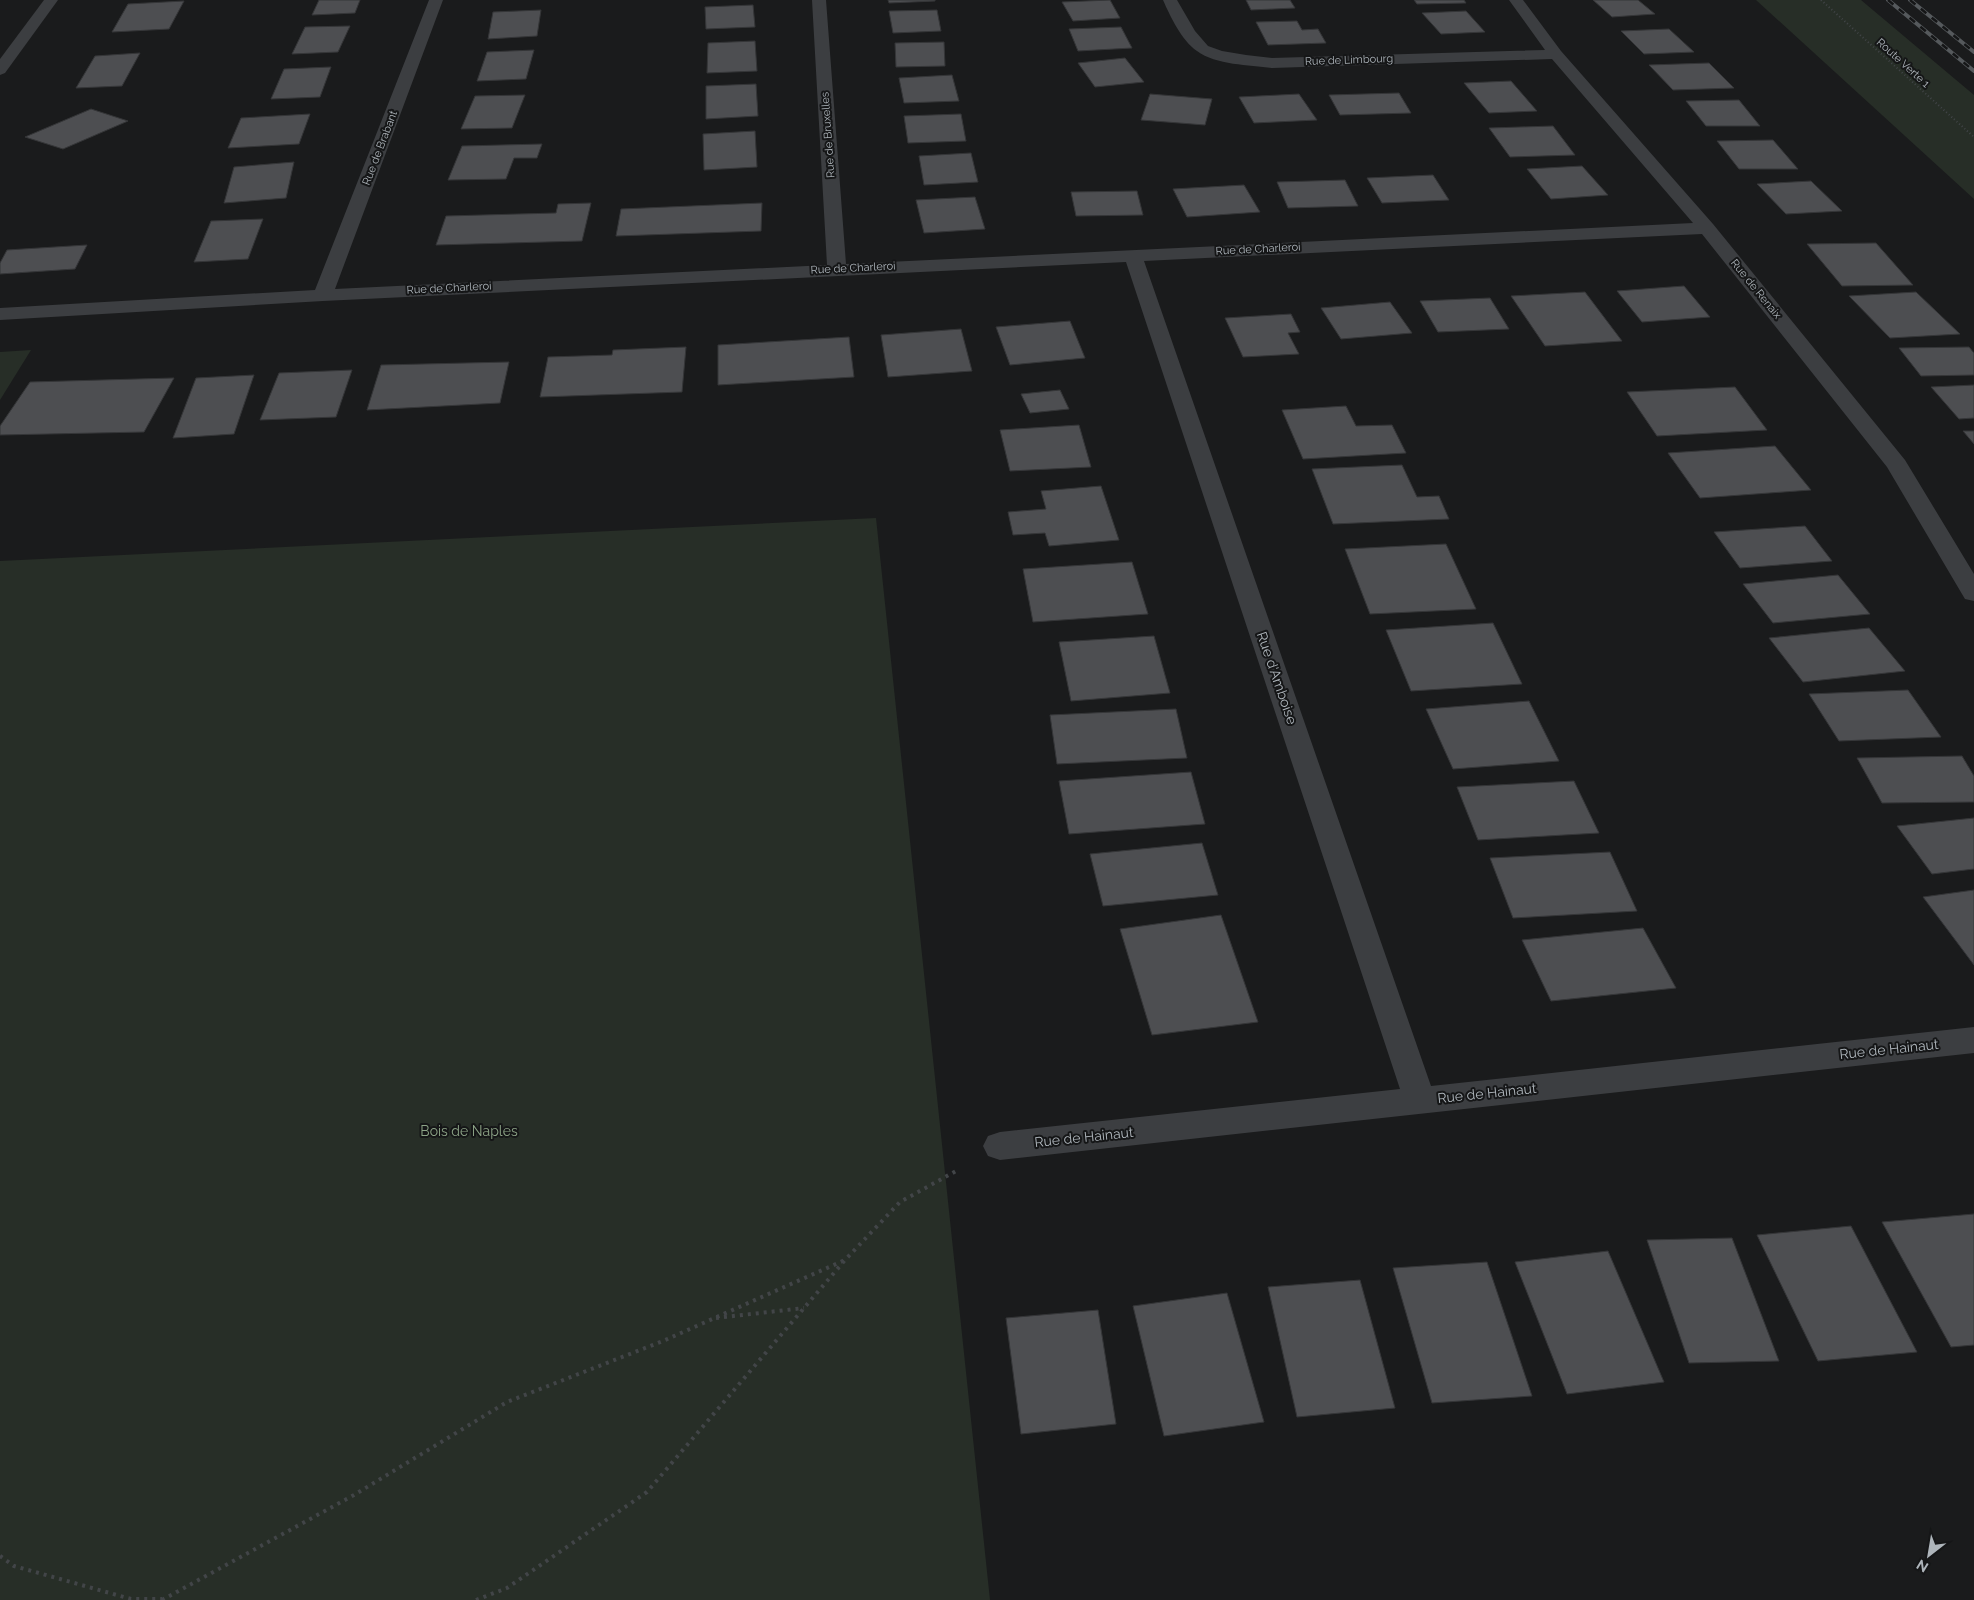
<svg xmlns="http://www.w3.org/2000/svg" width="1974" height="1600" viewBox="0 0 1974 1600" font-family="Raleway,sans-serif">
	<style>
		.green { fill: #272e27 }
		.building { fill: #4d4e51; stroke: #353638 }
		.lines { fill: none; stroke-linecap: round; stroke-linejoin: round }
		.path-far1 { stroke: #424548; stroke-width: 2; stroke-dasharray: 1 2.5; stroke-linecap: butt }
		.path { stroke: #424548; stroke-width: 4; stroke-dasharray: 3 5; stroke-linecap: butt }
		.minor { fill: #3c3e41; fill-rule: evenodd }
		.rail-casing { stroke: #55595c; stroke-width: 4 }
		.rail { stroke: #151617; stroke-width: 2.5; stroke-dasharray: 7; stroke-linecap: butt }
		.labels { text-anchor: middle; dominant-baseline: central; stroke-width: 4; stroke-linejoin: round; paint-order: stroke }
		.far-street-label { font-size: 11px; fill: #aeb5bb; stroke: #151617 }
		.street-label { font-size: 14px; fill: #aeb5bb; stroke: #151617 }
		.park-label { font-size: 14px; fill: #8da487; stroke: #151617 }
	</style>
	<rect width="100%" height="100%" fill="#1a1b1c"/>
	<!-- green -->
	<g class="green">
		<path d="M1756,0H1861L1974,95V199Z"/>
		<path d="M31,350L0,400V352Z"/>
		<path d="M876,518L990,1600H0V561Z"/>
	</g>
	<!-- building -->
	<g class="building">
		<path d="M319,0H360L355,13L312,15Z"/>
		<path d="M888,0H935V1L889,3Z"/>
		<path d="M1110,0L1120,18L1073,21L1062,2Z"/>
		<path d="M1246,0H1290L1295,8L1251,10Z"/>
		<path d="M1414,0H1464L1466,3L1417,4Z"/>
		<path d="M1593,0H1638L1655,14L1612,17Z"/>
		<path d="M184,1L169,29L112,32L128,4Z"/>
		<path d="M753,5L755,27L706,29L705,7Z"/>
		<path d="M541,10L537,36L488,39L493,12Z"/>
		<path d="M937,10L941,31L893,33L889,11Z"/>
		<path d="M1466,11L1485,32L1441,34L1422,13Z"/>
		<path d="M1297,21L1302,30L1318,29L1326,43L1268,45L1256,22Z"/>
		<path d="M350,26L338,52L292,54L305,27Z"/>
		<path d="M1121,27L1132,48L1078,51L1069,29Z"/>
		<path d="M1669,29L1694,52L1644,54L1621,31Z"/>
		<path d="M755,41L757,71L707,73L708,43Z"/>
		<path d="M944,42L945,66L896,67L895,43Z"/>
		<path d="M534,50L526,79L477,81L487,52Z"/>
		<path d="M140,53L122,86L76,88L95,56Z"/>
		<path d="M1125,58L1144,82L1095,87L1078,63Z"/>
		<path d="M1709,63L1734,88L1673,90L1649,65Z"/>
		<path d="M331,67L320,97L271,99L284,69Z"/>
		<path d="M952,75L959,101L904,103L899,78Z"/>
		<path d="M1511,81L1537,111L1489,113L1464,83Z"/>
		<path d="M756,84L758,116L706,119V86Z"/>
		<path d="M1399,93L1411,113L1340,115L1329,95Z"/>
		<path d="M1150,94L1212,99L1205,125L1141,120Z"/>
		<path d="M1299,94L1317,120L1254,123L1239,97Z"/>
		<path d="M525,95L512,128L461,129L475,96Z"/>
		<path d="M1739,100L1760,126H1706L1686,101Z"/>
		<path d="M91,109L128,121L63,149L25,137Z"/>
		<path d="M310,114L299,144L228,148L241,118Z"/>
		<path d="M961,114L966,141L908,143L904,116Z"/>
		<path d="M1553,126L1575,155L1510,157L1489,128Z"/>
		<path d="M755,131L757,167L704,170L703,134Z"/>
		<path d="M1773,140L1798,169H1739L1717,141Z"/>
		<path d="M542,144L537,158H514L506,179L448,180L462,146Z"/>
		<path d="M971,153L978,182L924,185L919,156Z"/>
		<path d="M294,162L286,198L224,203L234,167Z"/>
		<path d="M1582,166L1608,195L1551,199L1527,169Z"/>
		<path d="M1433,175L1449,200L1382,203L1367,178Z"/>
		<path d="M1345,180L1358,206L1288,208L1277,182Z"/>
		<path d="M1811,181L1842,211L1786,214L1757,184Z"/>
		<path d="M1244,185L1260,212L1187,217L1173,189Z"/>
		<path d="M1137,191L1143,215L1076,216L1071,192Z"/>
		<path d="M975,197L985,229L924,233L916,200Z"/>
		<path d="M591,203L582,241L436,245L446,216L556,213L558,204Z"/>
		<path d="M762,203L761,231L616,236L621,209Z"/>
		<path d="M263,219L248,259L194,262L211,221Z"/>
		<path d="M1876,243L1913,285L1842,286L1807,244Z"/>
		<path d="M87,245L75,269L0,274V263L7,250Z"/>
		<path d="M1684,286L1710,317L1642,322L1617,291Z"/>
		<path d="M1585,292L1622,341L1545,346L1511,296Z"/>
		<path d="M1916,292L1960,334L1890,338L1849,296Z"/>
		<path d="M1490,298L1509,329L1438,332L1420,301Z"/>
		<path d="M1390,302L1412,333L1341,339L1321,308Z"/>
		<path d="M1291,314L1300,332L1288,333L1299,354L1243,357L1225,318Z"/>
		<path d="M1070,321L1085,358L1010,365L996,327Z"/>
		<path d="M961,329L972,371L888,377L881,335Z"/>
		<path d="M849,337L854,377L718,385V345Z"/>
		<path d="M686,347L682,392L540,397L548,357L612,355L613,350Z"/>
		<path d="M1969,347L1974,353V375L1921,376L1899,348Z"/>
		<path d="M509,362L500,403L367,410L381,365Z"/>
		<path d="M352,370L336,417L260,420L279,373Z"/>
		<path d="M254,375L234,434L173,438L196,378Z"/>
		<path d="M174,378L144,432L0,435V426L30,382Z"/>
		<path d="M1974,385V418L1959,419L1931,387Z"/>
		<path d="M1735,387L1767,430L1657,436L1627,392Z"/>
		<path d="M1060,390L1069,409L1030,413L1021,394Z"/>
		<path d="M1346,406L1356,426L1392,425L1406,453L1303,459L1282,410Z"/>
		<path d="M1079,425L1091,467L1010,471L1000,430Z"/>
		<path d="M1963,431H1974V444Z"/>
		<path d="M1775,446L1811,490L1700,498L1668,453Z"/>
		<path d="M1402,465L1417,497L1439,496L1449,519L1333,524L1312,469Z"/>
		<path d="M1101,486L1119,540L1049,546L1045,533L1013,535L1008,512L1046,509L1041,491Z"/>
		<path d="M1805,526L1832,561L1740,568L1714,532Z"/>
		<path d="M1446,544L1476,609L1370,614L1345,549Z"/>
		<path d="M1132,562L1148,614L1033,622L1023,569Z"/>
		<path d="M1838,575L1870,614L1773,623L1743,584Z"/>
		<path d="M1493,623L1522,684L1411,691L1386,630Z"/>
		<path d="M1869,628L1905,671L1803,682L1769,638Z"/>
		<path d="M1154,636L1170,693L1071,701L1059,642Z"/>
		<path d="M1908,690L1941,737L1839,741L1809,694Z"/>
		<path d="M1529,701L1559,761L1453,769L1426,709Z"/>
		<path d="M1176,709L1187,758L1057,764L1050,715Z"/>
		<path d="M1962,756L1974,776V802L1882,803L1857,758Z"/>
		<path d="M1191,772L1205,824L1069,834L1059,781Z"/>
		<path d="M1574,781L1599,833L1478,840L1457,787Z"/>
		<path d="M1974,818V869L1932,874L1897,826Z"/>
		<path d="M1202,843L1218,895L1103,906L1090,854Z"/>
		<path d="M1610,852L1637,911L1513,918L1490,858Z"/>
		<path d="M1974,890V965L1923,897Z"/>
		<path d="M1221,915L1258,1022L1152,1035L1120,929Z"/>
		<path d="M1643,928L1676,988L1551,1001L1522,940Z"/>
		<path d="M1974,1214V1345L1951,1347L1882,1222Z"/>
		<path d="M1851,1226L1917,1352L1818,1361L1757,1235Z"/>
		<path d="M1732,1238L1779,1361L1689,1363L1647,1240Z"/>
		<path d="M1608,1251L1664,1382L1567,1394L1515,1262Z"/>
		<path d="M1487,1262L1532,1396L1432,1403L1393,1268Z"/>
		<path d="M1360,1280L1395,1408L1297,1417L1268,1287Z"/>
		<path d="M1227,1293L1264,1422L1164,1436L1133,1306Z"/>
		<path d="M1098,1310L1116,1424L1021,1434L1006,1318Z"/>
	</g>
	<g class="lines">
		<!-- path-far1 -->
		<path class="path-far1" d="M1821,0L1974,137"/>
		<!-- path -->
		<g class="path">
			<path d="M716,1318L804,1308"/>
			<path d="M0,1556L14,1566L131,1599H162"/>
			<path d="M162,1600L354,1495L507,1402L663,1341L845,1260"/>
			<path d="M476,1600L507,1588L647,1492L845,1260L900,1202L956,1171"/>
		</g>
		<!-- minor -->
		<g class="minor">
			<path d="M44,0H58L5,73L0,75V59Z"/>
			<path d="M429,0H443L335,289L827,265L812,0H826L846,264L1693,223L1552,59L1272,68C1249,65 1216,65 1197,51C1182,41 1170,16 1163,0H1177L1195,31L1208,46L1222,51L1246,55L1272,58L1545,50L1509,0H1523L1561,51L1713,224L1905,460L1974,574V601L1965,599L1962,594L1887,467L1702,234L1144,261L1431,1086L1974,1027V1053L1000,1160L988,1156L983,1146L988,1136L1000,1132L1400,1089L1126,262L323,301L0,320V308L315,290Z"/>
		</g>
		<!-- rail casing -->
		<g class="rail-casing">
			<g id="rail">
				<path d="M1888,0L1974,71"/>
				<path d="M1910,0L1974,52"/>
			</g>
		</g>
		<!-- rail -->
		<use href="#rail" class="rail"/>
	</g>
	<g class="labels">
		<!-- far-street labels -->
		<g class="far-street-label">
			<text transform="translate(1349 60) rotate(-2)">Rue de Limbourg</text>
			<text transform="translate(1903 63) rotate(42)">Route Verte 1</text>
			<text transform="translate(828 135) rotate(-94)">Rue de Bruxelles</text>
			<text transform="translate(380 148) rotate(-69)">Rue de Brabant</text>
			<text transform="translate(1258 249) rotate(-3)">Rue de Charleroi</text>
			<text transform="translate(853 268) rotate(-3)">Rue de Charleroi</text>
			<text transform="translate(449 288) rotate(-3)">Rue de Charleroi</text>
			<text transform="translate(1756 289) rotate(51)">Rue de Renaix</text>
		</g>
		<!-- street labels -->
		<g class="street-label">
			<text transform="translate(1277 678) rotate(71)">Rue d'Amboise</text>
			<text transform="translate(1889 1049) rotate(-6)">Rue de Hainaut</text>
			<text transform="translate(1487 1093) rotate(-6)">Rue de Hainaut</text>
			<text transform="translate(1084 1137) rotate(-6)">Rue de Hainaut</text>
		</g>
		<!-- park labels -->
		<g class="park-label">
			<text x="469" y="1131">Bois de Naples</text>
		</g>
	</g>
	<!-- north arrow -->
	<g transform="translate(1929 1555) rotate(211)" stroke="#151617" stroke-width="4" paint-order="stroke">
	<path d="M0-4L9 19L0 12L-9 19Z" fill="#aeb5bb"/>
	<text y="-8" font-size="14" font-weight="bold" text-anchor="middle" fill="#aeb5bb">N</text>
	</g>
</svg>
